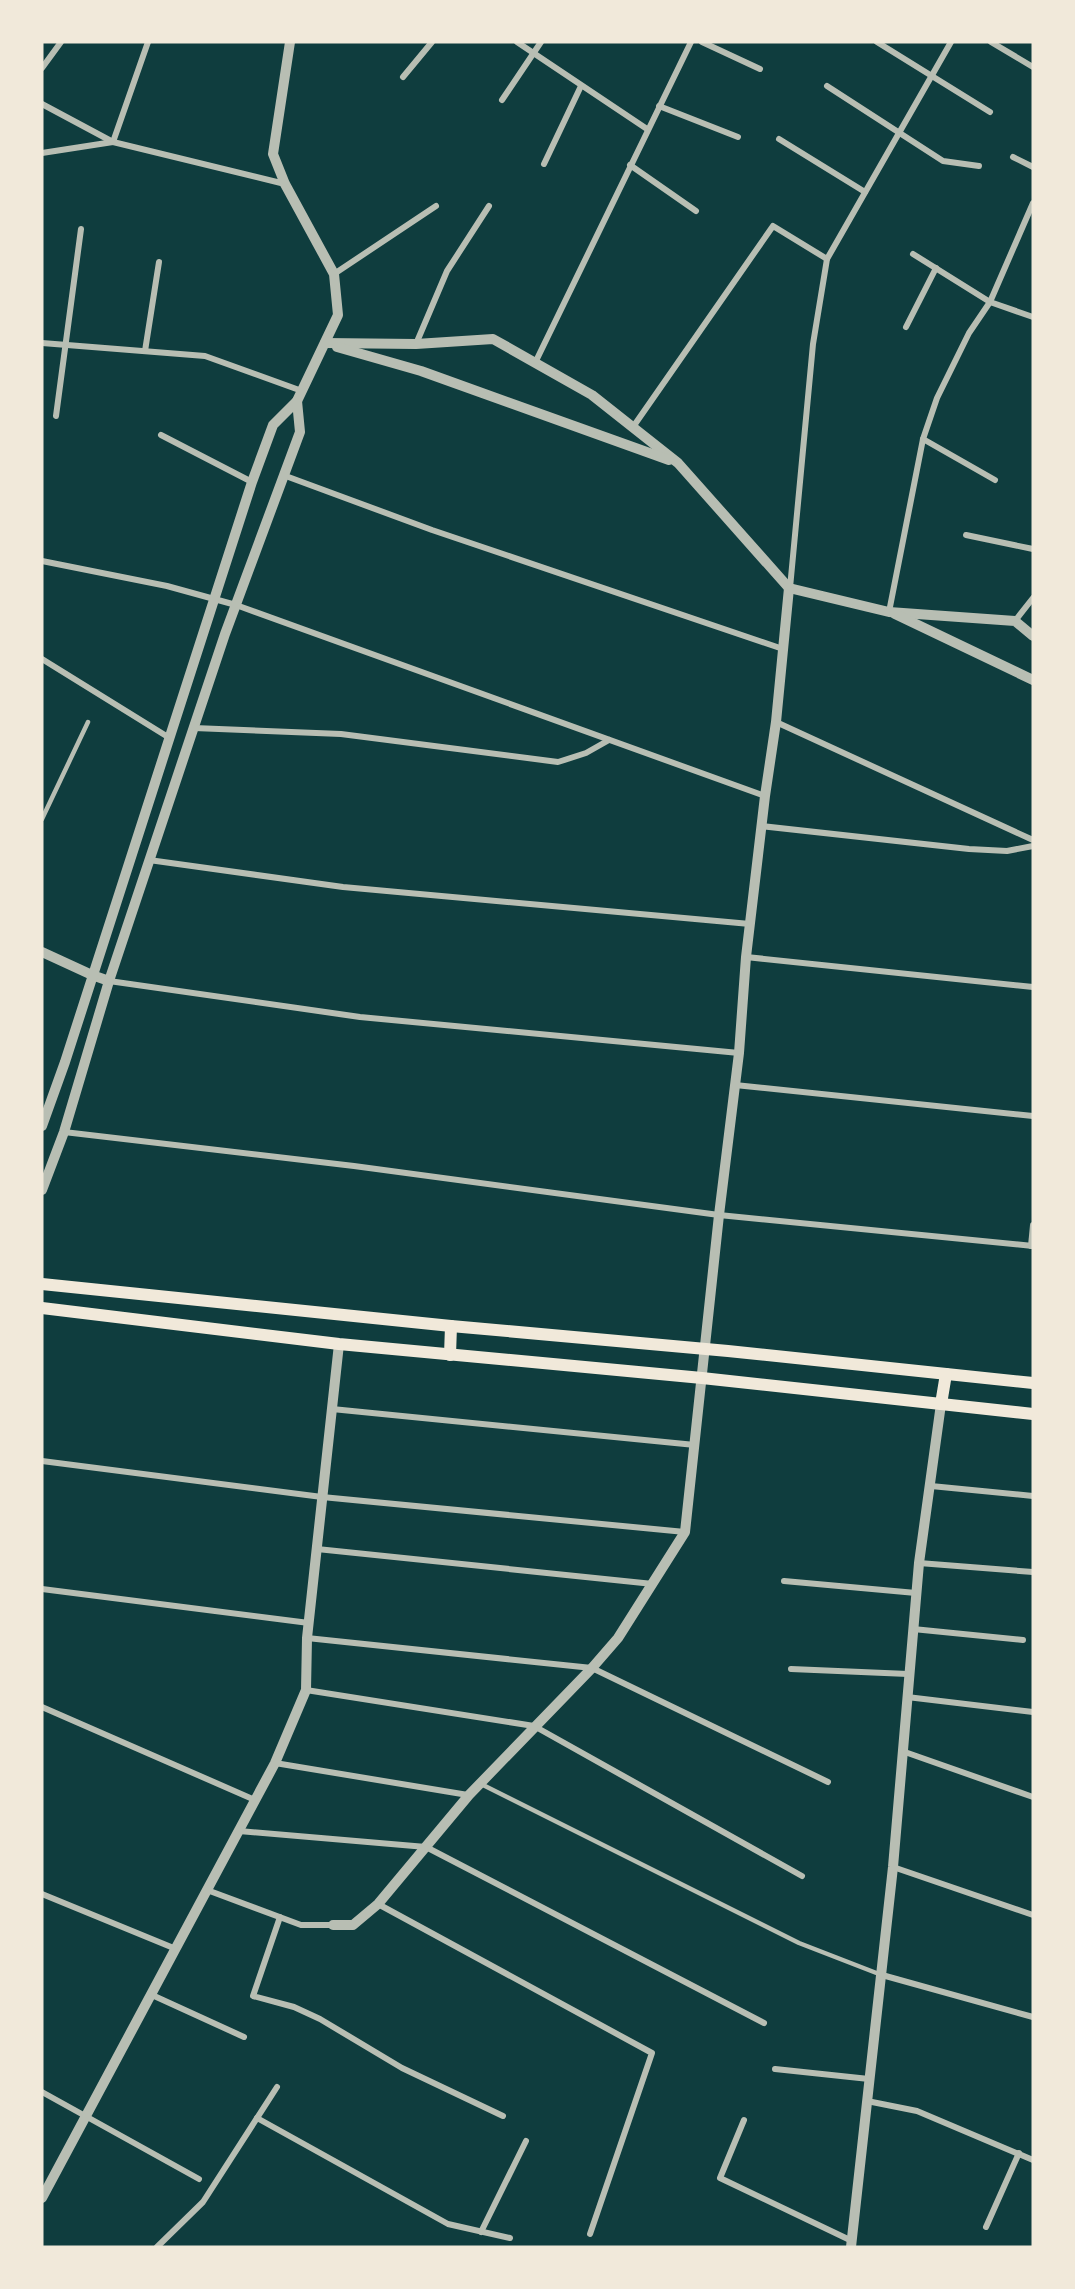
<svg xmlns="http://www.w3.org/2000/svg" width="1075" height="2289" viewBox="0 0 1075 2289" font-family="'Public Sans',sans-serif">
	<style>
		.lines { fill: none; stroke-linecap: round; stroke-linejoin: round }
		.service { stroke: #b8beb3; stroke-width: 4.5 }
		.minor { stroke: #b8beb3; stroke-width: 6 }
		.tertiary { stroke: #b8beb3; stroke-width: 10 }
		.secondary { stroke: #f1e9da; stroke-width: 12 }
	</style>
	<rect width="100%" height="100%" fill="#0f3d3e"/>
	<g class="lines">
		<!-- service -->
		<g class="service">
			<path d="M42,819L88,722"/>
			<path d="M481,1784L799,1943L879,1974"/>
		</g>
		<!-- minor -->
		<g class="minor">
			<path d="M517,42L647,129"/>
			<path d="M702,42L760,69"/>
			<path d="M877,42L990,112"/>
			<path d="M991,42L1033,67"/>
			<path d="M42,68L61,42"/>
			<path d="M403,77L432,42"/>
			<path d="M827,86L943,161L979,166"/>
			<path d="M502,100L541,42"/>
			<path d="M42,104L113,142L285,184"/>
			<path d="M659,106L738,137"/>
			<path d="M779,139L865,192"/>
			<path d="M42,153L113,142L148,42"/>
			<path d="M1013,157L1033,167"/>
			<path d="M544,164L581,86"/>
			<path d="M630,165L696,211"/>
			<path d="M913,254L990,302L1033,317"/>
			<path d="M334,274L436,206"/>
			<path d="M906,327L936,268"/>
			<path d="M42,343L205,356L302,391"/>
			<path d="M416,344L447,271L489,206"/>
			<path d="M145,351L159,262"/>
			<path d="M535,363L691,42"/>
			<path d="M56,416L81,229"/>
			<path d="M633,427L773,226L827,259"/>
			<path d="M161,435L252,482"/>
			<path d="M923,439L995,480"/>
			<path d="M283,475L432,530L783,649"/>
			<path d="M966,535L1033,549"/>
			<path d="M42,561L167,586L236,605L765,796"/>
			<path d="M790,588L813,344L827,259L951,42"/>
			<path d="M889,612L923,439L937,398L969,333L990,302L1033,203"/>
			<path d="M1015,621L1033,598"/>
			<path d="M42,659L168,737"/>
			<path d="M776,722L1033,840"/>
			<path d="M194,728L341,734L558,762L586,753L609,740"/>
			<path d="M761,826L969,849L1007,851L1033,846"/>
			<path d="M149,860L343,887L750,924"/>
			<path d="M746,957L1033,987"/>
			<path d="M109,981L360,1017L739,1053"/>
			<path d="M735,1085L1033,1116"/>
			<path d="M64,1132L354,1166L719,1215L1033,1246"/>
			<path d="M1031,1246L1033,1225"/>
			<path d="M332,1409L695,1445"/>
			<path d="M42,1461L322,1497L685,1532"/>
			<path d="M931,1486L1033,1496"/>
			<path d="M317,1549L653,1584"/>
			<path d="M919,1563L1033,1572"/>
			<path d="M784,1581L916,1593"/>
			<path d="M42,1589L309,1623"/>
			<path d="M913,1629L1023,1640"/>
			<path d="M307,1638L592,1668L828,1782"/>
			<path d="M791,1669L908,1674"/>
			<path d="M306,1690L534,1726L802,1876"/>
			<path d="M907,1697L1033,1712"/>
			<path d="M42,1707L255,1800"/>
			<path d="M902,1751L1033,1797"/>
			<path d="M275,1763L468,1795"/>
			<path d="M239,1831L426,1847L764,2023"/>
			<path d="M893,1867L1033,1915"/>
			<path d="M207,1890L301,1925H333"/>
			<path d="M42,1894L176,1949"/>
			<path d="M378,1904L652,2053L590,2234"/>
			<path d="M280,1917L253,1996L294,2007L320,2019L402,2068L503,2116"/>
			<path d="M882,1975L1033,2017"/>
			<path d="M152,1995L244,2037"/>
			<path d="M775,2069L869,2079"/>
			<path d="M42,2092L199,2179"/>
			<path d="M867,2101L917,2111L1033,2160"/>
			<path d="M257,2118L448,2224L510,2238"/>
			<path d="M744,2120L720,2178L852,2241"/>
			<path d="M986,2227L1019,2153"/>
			<path d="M481,2232L526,2141"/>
			<path d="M157,2247L203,2202L277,2087"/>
		</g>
		<!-- tertiary -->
		<g class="tertiary">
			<path d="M325,343L416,344L493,339L592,395L678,463L789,588L889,612L1015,621L1033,636"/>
			<path d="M337,347L421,371L669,460"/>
			<path d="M895,614L1033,680"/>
			<path d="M42,952L92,975L109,981"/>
			<path d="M42,1126L65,1062L252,482L273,425L297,401L338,315L334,274L285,184L273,154L290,42"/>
			<path d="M42,1190L64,1132L109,981L225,634L300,432L297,401"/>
			<path d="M333,1925H353L378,1904L469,1795L592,1668L618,1638L685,1532L719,1215L739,1053L746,957L765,796L776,722L789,588"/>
			<path d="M42,2198L275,1763L306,1690L307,1638L339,1344"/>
			<path d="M851,2247L893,1867L919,1563L941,1404"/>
		</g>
		<!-- secondary -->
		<g class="secondary">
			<path d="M42,1284L451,1326L728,1351L1033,1383"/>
			<path d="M42,1308L339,1344L702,1378L1033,1414"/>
			<path d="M450,1355L451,1326"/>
			<path d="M941,1404L946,1374"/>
		</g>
	</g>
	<!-- border -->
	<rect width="1075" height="2289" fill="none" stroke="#f1e9da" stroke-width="87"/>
</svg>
